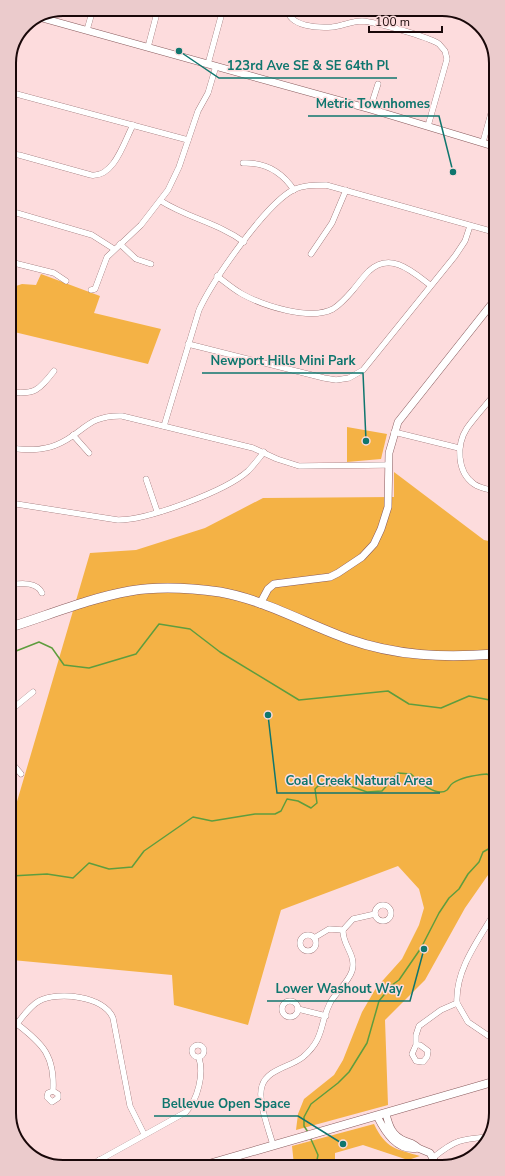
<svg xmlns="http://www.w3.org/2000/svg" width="505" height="1176" viewBox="0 0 505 1176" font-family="'Nunito Sans',sans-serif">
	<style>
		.green { fill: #f4b245 }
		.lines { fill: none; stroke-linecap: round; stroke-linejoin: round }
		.stream { stroke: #5e9d3e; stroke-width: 1.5 }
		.minor-casing { stroke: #885a5c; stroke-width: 6 }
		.tertiary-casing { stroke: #885a5c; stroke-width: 8 }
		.secondary-casing { stroke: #885a5c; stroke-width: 9 }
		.primary-casing { stroke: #885a5c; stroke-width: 10 }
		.minor { stroke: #fff; stroke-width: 5.5 }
		.tertiary { stroke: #fff; stroke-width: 7 }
		.secondary { stroke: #fff; stroke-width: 8 }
		.primary { stroke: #fff; stroke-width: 9 }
		.rim { fill: none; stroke: #190809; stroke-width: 2 }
		.leader { fill: none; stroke: #0f766e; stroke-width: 1.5 }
		.callout-dot { fill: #0f766e; stroke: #fddcdd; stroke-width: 1.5 }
		.callout-label { font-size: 13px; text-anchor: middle; font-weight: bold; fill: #0f766e; stroke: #fddcdd; stroke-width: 3; stroke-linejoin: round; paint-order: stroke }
	</style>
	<rect width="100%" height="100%" fill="#fddcdd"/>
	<!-- green -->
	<g class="green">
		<path d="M41,274L100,296L94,313L161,329L148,364L10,331V288L22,284L36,285Z"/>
		<path d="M347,427L387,434L381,459L347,462Z"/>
		<path d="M394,472L484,540L494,542L495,865L465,908L425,980L385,1020L388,1105L296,1130L298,1114L304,1099L334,1075L343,1060L362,1012L376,988L402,959L419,925L424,908L419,889L398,866L281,910L248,1025L174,1005L172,975L12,960L11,822L90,553L136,550L205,528L263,498L394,497Z"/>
		<path d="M374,1124C386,1149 396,1149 420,1156L408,1160L363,1145L335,1153V1165H294L292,1146Z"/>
	</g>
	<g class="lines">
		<!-- stream -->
		<g class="stream">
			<path d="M11,653L39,642L52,648L64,665L89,668L136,654L159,624L190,629L220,652L299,700L388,691L409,704L441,708L469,696L495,701"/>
			<path d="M11,876L47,874L73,878L89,863L109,869L132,867L144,851L193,817L212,821L255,814H275L281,811L287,799L298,801L311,808L317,803L315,789L318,786L347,785L367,792L382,791L398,773L411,774C418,781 437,798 447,790C449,788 450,785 453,783C462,777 476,775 487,774L491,777L495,791"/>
			<path d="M308,1132L304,1126V1117L311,1104L338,1083L349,1072L367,1043L379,1001L392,985L399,980L421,948L439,913L449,898L459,889L468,874L479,862L483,852L492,847L495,841"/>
			<path d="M310,1137L318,1155L316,1165"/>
		</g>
		<!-- minor casing -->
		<g class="minor-casing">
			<g id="minor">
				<path d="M287,9C290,27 318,28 332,27C342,26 352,21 362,21C376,22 429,37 439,44L445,51L447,59L428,126"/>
				<path d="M87,30L93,9"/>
				<path d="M148,47L158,9"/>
				<path d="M208,64L223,9"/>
				<path d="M9,92L188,140"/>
				<path d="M370,109L378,84"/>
				<path d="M483,142L493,106"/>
				<path d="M9,154L19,155L91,175C114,178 124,142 133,125"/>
				<path d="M243,163C265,162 282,172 294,190"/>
				<path d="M161,201C188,218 218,223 244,242"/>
				<path d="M10,211L92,235L114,249"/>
				<path d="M120,244L136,259L151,264"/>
				<path d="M311,254L332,223L346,190"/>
				<path d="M10,262L54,273L66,281"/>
				<path d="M217,276C225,282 233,289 242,294C264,306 310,321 333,309C341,304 347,297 353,290C358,284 363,277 369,271C391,251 413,272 430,285"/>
				<path d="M91,290L95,289L107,257L141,225L168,190L179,167L198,111L208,93L216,66"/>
				<path d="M188,344L324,378L336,380L349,378L363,370L455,256L465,241L470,226"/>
				<path d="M10,392C35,395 39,390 54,371"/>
				<path d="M494,395C485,406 475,417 467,428C456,445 457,472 474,484C480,488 487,489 494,491"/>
				<path d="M164,426L199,310C213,280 265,205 293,190C303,185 315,185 326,185L494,232"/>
				<path d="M394,432L459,448"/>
				<path d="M73,435L89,453"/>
				<path d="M10,448C26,450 41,451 56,445C84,434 86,415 122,416L253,448L277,459L299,466L388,465"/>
				<path d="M146,479L157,511"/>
				<path d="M10,503L118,520C148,520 226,491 248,471C254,465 259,458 264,452"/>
				<path d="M11,585C21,583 37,582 42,593"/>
				<path d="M11,710L33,692"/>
				<path d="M11,762L21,774"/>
				<circle cx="383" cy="913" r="8"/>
				<circle cx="308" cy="943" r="8"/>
				<path d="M314,938L329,929L343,930L353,919L375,914"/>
				<circle cx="290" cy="1009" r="8"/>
				<path d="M457,1003L468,1022L496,1041"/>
				<path d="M298,1009L326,1016"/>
				<path d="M17,1024C43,1044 55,1056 53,1091L48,1093L47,1097L52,1102L58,1098V1094L53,1091"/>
				<path d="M12,1030C20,1021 28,1007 39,1001C58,991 104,996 113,1018L130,1106L144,1134"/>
				<path d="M491,1038L496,1031"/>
				<circle cx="198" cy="1051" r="6"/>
				<path d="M416,1045H420L428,1051L427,1057L423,1062L416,1061L412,1054L416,1045V1035L419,1026L441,1010L457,1003C455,970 479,939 495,912"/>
				<path d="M273,1145C269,1130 257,1100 262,1086C267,1069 291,1067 303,1057C325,1038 319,1025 330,1003C336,992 348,983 352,971C357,955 342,945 343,930"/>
				<path d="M434,1157C455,1140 461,1139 488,1137"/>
				<path d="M99,1160L104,1167"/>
				<path d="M87,1167L186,1112C198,1099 204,1074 199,1058"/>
			</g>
		</g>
		<!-- tertiary casing -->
		<g class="tertiary-casing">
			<g id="tertiary">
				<path d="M42,18L370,109L493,146"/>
				<path d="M260,604L268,589L274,584L330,577L338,573L362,557L374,544L381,529L388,507L389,453L398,422L494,301"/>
				<path d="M377,1116C385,1132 397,1152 418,1148C414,1143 410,1143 405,1141C392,1136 389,1126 386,1114"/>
				<path d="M418,1148L430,1153L436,1164"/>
			</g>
		</g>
		<!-- secondary casing -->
		<g class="secondary-casing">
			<path id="secondary" d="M202,1166L496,1081"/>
		</g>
		<!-- primary casing -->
		<g class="primary-casing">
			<path id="primary" d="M11,627C49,615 90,598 130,591C159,586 191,588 220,592C265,600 306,624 348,639C396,656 444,658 495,654"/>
		</g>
		<!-- minor -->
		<use href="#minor" class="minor"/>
		<!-- tertiary -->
		<use href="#tertiary" class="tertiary"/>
		<!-- secondary -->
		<use href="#secondary" class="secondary"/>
		<!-- primary -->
		<use href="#primary" class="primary"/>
	</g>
	<!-- crop -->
	<path d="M0 0H505V1176H0ZM63 16H442A47 47 0 0 1 489 63V1113A47 47 0 0 1 442 1160H63A47 47 0 0 1 16 1113V63A47 47 0 0 1 63 16Z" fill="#ebcbcc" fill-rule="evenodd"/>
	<path class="rim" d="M63 16H442A47 47 0 0 1 489 63V1113A47 47 0 0 1 442 1160H63A47 47 0 0 1 16 1113V63A47 47 0 0 1 63 16Z"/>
	<!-- callouts -->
	<path class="leader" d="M179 51L219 78H397M453 172L439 116H308M366 441L363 373H202M268 715L277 793H440M424 949L410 1001H267M343 1144L298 1116H154"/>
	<g class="callout-dot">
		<circle cx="179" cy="51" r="4"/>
		<circle cx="453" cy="172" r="4"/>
		<circle cx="366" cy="441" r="4"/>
		<circle cx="268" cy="715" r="4"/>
		<circle cx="424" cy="949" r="4"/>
		<circle cx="343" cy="1144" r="4"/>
	</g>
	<g class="callout-label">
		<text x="308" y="70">123rd Ave SE &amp; SE 64th Pl</text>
		<text x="373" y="108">Metric Townhomes</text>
		<text x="283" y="365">Newport Hills Mini Park</text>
		<text x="359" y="785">Coal Creek Natural Area</text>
		<text x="339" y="993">Lower Washout Way</text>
		<text x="226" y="1108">Bellevue Open Space</text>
	</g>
	<!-- scale -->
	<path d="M369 26v6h73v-6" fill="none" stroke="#190809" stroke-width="2"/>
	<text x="375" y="26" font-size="12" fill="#190809" stroke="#fddcdd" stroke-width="3" paint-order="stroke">100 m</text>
</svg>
